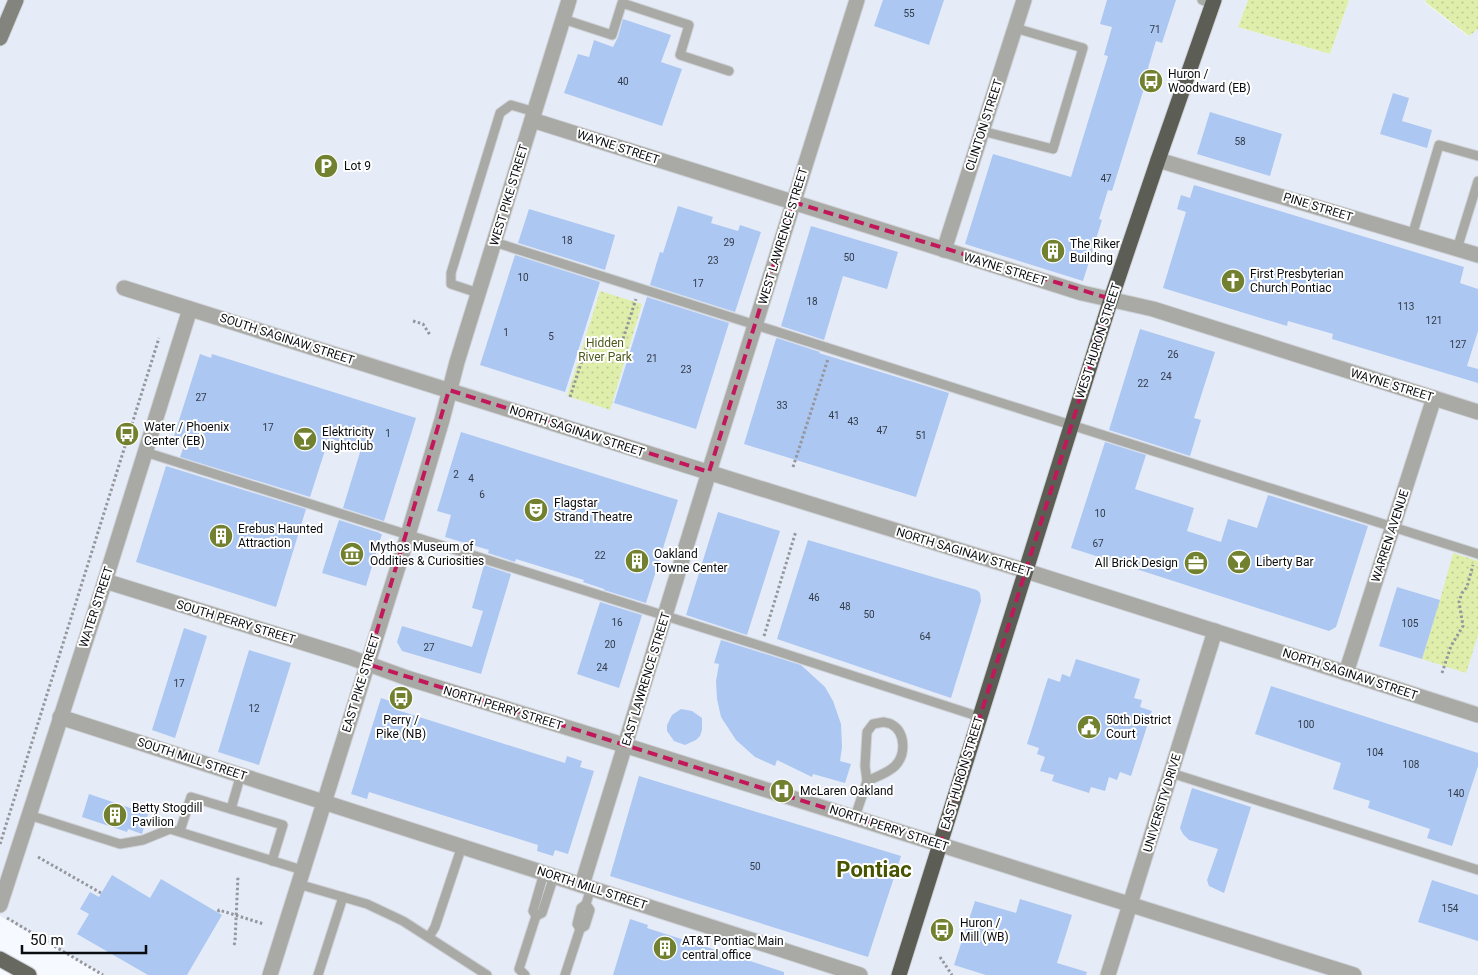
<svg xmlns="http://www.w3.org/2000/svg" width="1478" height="975" viewBox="0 0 1478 975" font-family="Roboto,sans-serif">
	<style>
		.built { fill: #e5ecf8 }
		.grass { fill: url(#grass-dots) }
		.building { fill: #acc7f2 }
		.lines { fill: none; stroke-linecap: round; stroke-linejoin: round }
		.service-casing { stroke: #d0d3d9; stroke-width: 11 }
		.minor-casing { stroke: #d0d3d9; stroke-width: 17 }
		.tertiary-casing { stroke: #d0d3d9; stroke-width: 17 }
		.secondary-casing { stroke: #d0d3d9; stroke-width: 17 }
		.primary-casing { stroke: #d0d3d9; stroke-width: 17 }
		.trunk-casing { stroke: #d0d3d9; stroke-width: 17 }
		.path { stroke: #95979c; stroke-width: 3; stroke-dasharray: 2.5 2.5; stroke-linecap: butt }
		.service { stroke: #a9aaa5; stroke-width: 9 }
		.minor { stroke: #a9aaa5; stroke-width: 15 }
		.tertiary { stroke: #a9aaa5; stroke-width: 15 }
		.secondary { stroke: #82847d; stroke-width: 15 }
		.primary { stroke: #676961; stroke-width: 15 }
		.trunk { stroke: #5c5e55; stroke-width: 15 }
		.marked { fill: none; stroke: #c2185b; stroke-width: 4; stroke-dasharray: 10 6; stroke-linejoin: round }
		.labels { text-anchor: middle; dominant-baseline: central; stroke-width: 4; stroke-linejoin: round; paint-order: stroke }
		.number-label { font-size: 10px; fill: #323b48 }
		.poi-label { font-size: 12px; fill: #0a0c0f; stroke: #fff; text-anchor: start }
		.street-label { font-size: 12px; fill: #0a0c0f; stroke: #fff }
		.park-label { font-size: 12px; fill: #4e591c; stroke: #fff }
		.town-label { font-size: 22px; font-weight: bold; fill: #485400; stroke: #fff }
	</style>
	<defs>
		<pattern id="grass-dots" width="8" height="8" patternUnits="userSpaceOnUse" patternTransform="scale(1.25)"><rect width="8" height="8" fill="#dfefab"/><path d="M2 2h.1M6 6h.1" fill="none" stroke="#becc92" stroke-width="1.8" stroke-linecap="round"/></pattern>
	</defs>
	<rect width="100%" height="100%" fill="#f6f9ff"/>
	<!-- built -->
	<path class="built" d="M0,0H1248L1238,27L1330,54L1349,0H1426L1425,3L1468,36L1478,29V975H104L0,916Z"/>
	<!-- grass -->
	<g class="grass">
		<path d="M1248,0H1349L1330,54L1238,27Z"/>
		<path d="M1426,0H1478V29L1469,36L1425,2Z"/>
		<path d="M600,291L642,304L610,410L567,396Z"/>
		<path d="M1453,553L1478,561V635L1466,673L1422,659L1440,600Z"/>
	</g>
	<!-- building -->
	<g class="building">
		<path d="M883,0H944L929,45L874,26Z"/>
		<path d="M1107,0H1176L1162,43L1156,41L1148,68L1150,69L1112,191L1108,190L1099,219L1102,220L1083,281L965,244L993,154L1071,177L1108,56L1104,55L1112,27L1100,24Z"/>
		<path d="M623,19L671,35L661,62L682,69L662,126L564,93L578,54L589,57L594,40L613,47L618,37Z"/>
		<path d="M1393,93L1409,98L1402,121L1432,130L1427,148L1380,134Z"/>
		<path d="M1210,112L1282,134L1270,176L1197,154Z"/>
		<path d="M1194,185L1464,267L1460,283L1478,289V331L1467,366L1478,369V383L1332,339L1333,334L1288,321L1287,326L1163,288L1186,212L1177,209L1181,195L1190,198Z"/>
		<path d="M678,206L713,217L711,223L738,231L740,225L761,232L735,312L650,285L660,252L663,253Z"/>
		<path d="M529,209L615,235L605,270L518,243Z"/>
		<path d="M811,226L898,252L887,289L843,276L824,340L781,326Z"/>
		<path d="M515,255L600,282L565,392L480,365Z"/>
		<path d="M647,297L729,323L696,429L614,403Z"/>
		<path d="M1140,329L1215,352L1194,418L1201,420L1190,456L1109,430Z"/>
		<path d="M777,338L820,352L819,353L949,393L916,497L744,444L776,339Z"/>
		<path d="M200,354L211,358L212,354L416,418L384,521L343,508L361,449L329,438L310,497L180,457L186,440L174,436Z"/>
		<path d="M461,432L678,500L646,603L604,590V589L583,582L584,580L516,559L515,562L488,553L489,550L445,537L451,515L437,511Z"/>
		<path d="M1105,442L1146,455L1135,489L1194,508L1187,531L1221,542L1228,519L1257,528L1268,495L1368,526L1336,627L1329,631L1071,548Z"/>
		<path d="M166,466L306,509L276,607L136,562Z"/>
		<path d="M718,512L780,531L747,635L686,615Z"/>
		<path d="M339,520L380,533V534H382L366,586L322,573Z"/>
		<path d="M808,540L977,590L980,593L981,601L951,698L777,639Z"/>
		<path d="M484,565L511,574L481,674L402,651L397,642L402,626L472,647L483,611L472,608Z"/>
		<path d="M1397,587L1440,600L1422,659L1379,646Z"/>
		<path d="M600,602L642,615L619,688L577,674Z"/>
		<path d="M184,628L207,636L175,738L152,730Z"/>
		<path d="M721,640L801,665L825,687L833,701L841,724L842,747L840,761L851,764L845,783L813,774L812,777L777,760L775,766L755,757L736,740L721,717L717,699L716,681L719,664L714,663Z"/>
		<path d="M249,650L291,663L259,765L218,752Z"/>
		<path d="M1076,659L1140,679L1134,698L1142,700L1140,707L1152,711L1131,776L1120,772L1117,780L1109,777L1105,791L1091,787L1089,793L1052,781L1054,775L1040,771L1045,757L1037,754L1039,748L1027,744L1048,678L1060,682L1062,674L1070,677Z"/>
		<path d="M1271,686L1478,753V766L1452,846L1427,838L1430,829L1368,808L1370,801L1333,789L1341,763L1255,734Z"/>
		<path d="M381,698L396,703L394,709L565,763L567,756L582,761L580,767L594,771L568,854L555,850L553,856L537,851L538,845L369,792L367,799L351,794Z"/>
		<path d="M681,709L692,711L702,718V730L700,736L696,740L685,745L674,741L667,731V725L672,715Z"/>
		<path d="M639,776L901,856L868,957L610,876Z"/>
		<path d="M1192,788L1251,807L1224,893L1209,886L1207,880L1218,849L1189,840L1183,834L1180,828Z"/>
		<path d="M89,794L148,814L142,834L128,829L127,832L82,817Z"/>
		<path d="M112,875L150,898L161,879L222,915L187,975H148L77,934L89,914L80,909L90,892L99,897Z"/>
		<path d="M1432,880L1478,895V941L1418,922Z"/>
		<path d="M1020,899L1072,915L1057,963L1087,972L1086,975H986L954,965L975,901L1016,913Z"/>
		<path d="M630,919L648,925L647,928L784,972V975H613Z"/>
	</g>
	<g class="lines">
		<!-- service casing -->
		<g class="service-casing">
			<g id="service">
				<path d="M1202,0L1212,4"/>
				<path d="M563,19L612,35L622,3L689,25L680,55L729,71"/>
				<path d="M982,131L1053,149L1083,48L1015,28"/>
				<path d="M1412,236L1439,145L1478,156"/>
				<path d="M494,242L1478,554"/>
				<path d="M1457,249L1478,181"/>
				<path d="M478,293L451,284V273L500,113L511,105L535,112"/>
				<path d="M145,452L761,646L980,717"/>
				<path d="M884,722C886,723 889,723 891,724C906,732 906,755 895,766C888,773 876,777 867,781L865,766L867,732L873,724Z"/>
				<path d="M1171,773L1478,870"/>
				<path d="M231,809L241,774"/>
				<path d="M29,815L120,844L143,840L170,829L302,870"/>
				<path d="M855,817L867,781"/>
				<path d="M180,831L191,797L283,825L272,861"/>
				<path d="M298,884L367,904L403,921L487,975"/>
				<path d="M586,904L590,910L585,926L580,929L577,924L581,908L586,904L591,888"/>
				<path d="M536,916L542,913L554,876"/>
				<path d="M429,937L435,927L462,846"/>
				<path d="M318,975L343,897"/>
				<path d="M525,975L519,969L536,916L533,911L544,873"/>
				<path d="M565,975L580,929"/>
			</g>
		</g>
		<!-- minor casing -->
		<g class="minor-casing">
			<g id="minor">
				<path d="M532,120L1082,293L1153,309L1478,412"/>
				<path d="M1158,160L1478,255"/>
				<path d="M944,250L1024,0"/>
				<path d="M124,288L685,465L1026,571"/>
				<path d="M105,581L190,309"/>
				<path d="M1346,673L1434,398"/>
				<path d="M60,717L860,975"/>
				<path d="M582,885L709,472L857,0"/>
				<path d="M270,975L408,535L442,420L457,362L569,0"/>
			</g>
		</g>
		<!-- tertiary casing -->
		<g class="tertiary-casing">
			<g id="tertiary">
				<path d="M1026,571L1478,715"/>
				<path d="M0,905L105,581L349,657L407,678L643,751L1354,975"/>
				<path d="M1108,975L1215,631"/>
			</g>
		</g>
		<!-- secondary casing -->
		<g class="secondary-casing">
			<path id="secondary" d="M0,38L16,0"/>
		</g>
		<!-- primary casing -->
		<g class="primary-casing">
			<path id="primary" d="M0,959L29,975"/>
		</g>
		<!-- trunk casing -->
		<g class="trunk-casing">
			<path id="trunk" d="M899,975L1111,299L1158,160L1214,0"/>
		</g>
		<!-- path -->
		<g class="path">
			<path d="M413,321L423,324L430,335"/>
			<path d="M570,397L586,348L623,339L636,299"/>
			<path d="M793,467L828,359"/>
			<path d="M764,636L796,531"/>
			<path d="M1442,673L1451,646L1463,626L1459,602L1462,593L1467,587L1473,565"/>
			<path d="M0,844L159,338"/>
			<path d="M38,857L101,893"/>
			<path d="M218,912L219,910L264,924"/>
			<path d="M7,918L103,975"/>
			<path d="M234,945L235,942L238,876"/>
			<path d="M940,957L952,975"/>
		</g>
		<!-- service -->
		<use href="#service" class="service"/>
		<!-- minor -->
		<use href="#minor" class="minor"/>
		<!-- tertiary -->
		<use href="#tertiary" class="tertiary"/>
		<!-- secondary -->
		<use href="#secondary" class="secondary"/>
		<!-- primary -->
		<use href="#primary" class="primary"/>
		<!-- trunk -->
		<use href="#trunk" class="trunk"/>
	</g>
	<!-- marked area -->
	<path class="marked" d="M793,202L1111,299L940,844L367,664L449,390L709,472Z"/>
	<!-- icons -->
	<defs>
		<g id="bus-disc" transform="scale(1.25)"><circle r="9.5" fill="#72812f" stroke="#fff"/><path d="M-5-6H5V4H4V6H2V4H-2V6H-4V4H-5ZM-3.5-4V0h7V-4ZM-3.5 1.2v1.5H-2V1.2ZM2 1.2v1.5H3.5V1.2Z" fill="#fff"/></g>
		<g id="parking-disc" transform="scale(1.25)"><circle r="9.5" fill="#72812f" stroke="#fff"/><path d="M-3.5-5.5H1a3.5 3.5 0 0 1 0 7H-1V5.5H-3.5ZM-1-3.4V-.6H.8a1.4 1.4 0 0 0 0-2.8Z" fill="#fff"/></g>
		<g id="building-disc" transform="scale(1.25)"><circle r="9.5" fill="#72812f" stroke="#fff"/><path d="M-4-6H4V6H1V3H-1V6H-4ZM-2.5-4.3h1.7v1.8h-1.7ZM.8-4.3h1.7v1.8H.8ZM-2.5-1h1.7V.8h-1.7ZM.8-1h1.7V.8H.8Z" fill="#fff"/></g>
		<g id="church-disc" transform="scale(1.25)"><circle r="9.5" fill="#72812f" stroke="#fff"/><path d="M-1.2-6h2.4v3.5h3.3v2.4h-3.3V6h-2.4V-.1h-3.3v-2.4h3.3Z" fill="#fff"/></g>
		<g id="bar-disc" transform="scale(1.25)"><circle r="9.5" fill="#72812f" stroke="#fff"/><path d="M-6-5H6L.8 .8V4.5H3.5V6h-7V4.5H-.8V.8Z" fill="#fff"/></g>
		<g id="theatre-disc" transform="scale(1.25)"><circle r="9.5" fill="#72812f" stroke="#fff"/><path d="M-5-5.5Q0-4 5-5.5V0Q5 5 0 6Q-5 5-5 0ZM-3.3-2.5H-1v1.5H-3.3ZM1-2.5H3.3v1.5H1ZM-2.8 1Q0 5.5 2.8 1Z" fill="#fff"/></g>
		<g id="museum-disc" transform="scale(1.25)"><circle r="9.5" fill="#72812f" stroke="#fff"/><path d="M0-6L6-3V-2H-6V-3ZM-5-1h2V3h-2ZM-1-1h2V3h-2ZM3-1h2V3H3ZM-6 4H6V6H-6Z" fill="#fff"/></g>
		<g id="office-disc" transform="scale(1.25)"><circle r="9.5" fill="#72812f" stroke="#fff"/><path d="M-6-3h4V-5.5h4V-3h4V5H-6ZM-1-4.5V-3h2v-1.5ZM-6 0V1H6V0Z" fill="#fff"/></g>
		<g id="civic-disc" transform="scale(1.25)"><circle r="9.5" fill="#72812f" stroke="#fff"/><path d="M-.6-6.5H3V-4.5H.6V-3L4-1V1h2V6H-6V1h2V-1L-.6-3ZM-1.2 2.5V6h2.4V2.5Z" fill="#fff"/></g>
		<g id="hospital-disc" transform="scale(1.25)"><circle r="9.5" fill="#72812f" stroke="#fff"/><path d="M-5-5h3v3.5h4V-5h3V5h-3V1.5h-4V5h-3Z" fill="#fff"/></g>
	</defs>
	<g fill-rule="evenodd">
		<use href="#bus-disc" x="1151" y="81"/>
		<use href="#parking-disc" x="326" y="166"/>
		<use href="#building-disc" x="1053" y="251"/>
		<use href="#church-disc" x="1233" y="281"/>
		<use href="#bus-disc" x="127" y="434"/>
		<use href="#bar-disc" x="305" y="439"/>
		<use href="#theatre-disc" x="536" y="510"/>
		<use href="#building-disc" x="221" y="536"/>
		<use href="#museum-disc" x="352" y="554"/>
		<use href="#building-disc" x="637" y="561"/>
		<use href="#bar-disc" x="1239" y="562"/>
		<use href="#office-disc" x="1196" y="563"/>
		<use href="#bus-disc" x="401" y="698"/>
		<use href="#civic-disc" x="1089" y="727"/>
		<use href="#hospital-disc" x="782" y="791"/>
		<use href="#building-disc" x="115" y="815"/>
		<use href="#bus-disc" x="942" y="930"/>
		<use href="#building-disc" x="665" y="948"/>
	</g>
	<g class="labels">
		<!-- number labels -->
		<g class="number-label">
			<text x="909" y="13">55</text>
			<text x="1155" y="29">71</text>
			<text x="623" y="81">40</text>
			<text x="1240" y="141">58</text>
			<text x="1106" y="178">47</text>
			<text x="567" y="240">18</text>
			<text x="729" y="242">29</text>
			<text x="849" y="257">50</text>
			<text x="713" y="260">23</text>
			<text x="523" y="277">10</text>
			<text x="698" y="283">17</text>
			<text x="812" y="301">18</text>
			<text x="1406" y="306">113</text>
			<text x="1434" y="320">121</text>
			<text x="506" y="332">1</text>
			<text x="551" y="336">5</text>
			<text x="1458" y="344">127</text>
			<text x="1173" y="354">26</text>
			<text x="652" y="358">21</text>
			<text x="686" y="369">23</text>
			<text x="1166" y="376">24</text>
			<text x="1143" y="383">22</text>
			<text x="201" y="397">27</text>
			<text x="782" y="405">33</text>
			<text x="834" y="415">41</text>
			<text x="853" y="421">43</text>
			<text x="268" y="427">17</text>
			<text x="882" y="430">47</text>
			<text x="388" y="433">1</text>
			<text x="921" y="435">51</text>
			<text x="456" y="474">2</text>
			<text x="471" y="478">4</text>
			<text x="482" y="494">6</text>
			<text x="1100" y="513">10</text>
			<text x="1098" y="543">67</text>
			<text x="600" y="555">22</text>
			<text x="814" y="597">46</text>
			<text x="845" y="606">48</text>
			<text x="869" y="614">50</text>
			<text x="617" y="622">16</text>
			<text x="1410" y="623">105</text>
			<text x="925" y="636">64</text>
			<text x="610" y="644">20</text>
			<text x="429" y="647">27</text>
			<text x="602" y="667">24</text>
			<text x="179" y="683">17</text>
			<text x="254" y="708">12</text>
			<text x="1306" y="724">100</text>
			<text x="1375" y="752">104</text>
			<text x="1411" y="764">108</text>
			<text x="1456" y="793">140</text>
			<text x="755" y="866">50</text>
			<text x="1450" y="908">154</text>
		</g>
		<!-- poi labels -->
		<g class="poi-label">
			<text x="1168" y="74">Huron /<tspan x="1168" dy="14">Woodward (EB)</tspan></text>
			<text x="344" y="166">Lot 9</text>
			<text x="1070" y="244">The Riker<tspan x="1070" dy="14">Building</tspan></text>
			<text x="1250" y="274">First Presbyterian<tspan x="1250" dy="14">Church Pontiac</tspan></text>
			<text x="144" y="427">Water / Phoenix<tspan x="144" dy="14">Center (EB)</tspan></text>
			<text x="322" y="432">Elektricity<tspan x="322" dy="14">Nightclub</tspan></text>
			<text x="554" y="503">Flagstar<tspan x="554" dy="14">Strand Theatre</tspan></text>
			<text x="238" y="529">Erebus Haunted<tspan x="238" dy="14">Attraction</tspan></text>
			<text x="370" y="547">Mythos Museum of<tspan x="370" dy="14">Oddities &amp; Curiosities</tspan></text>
			<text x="654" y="554">Oakland<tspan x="654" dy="14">Towne Center</tspan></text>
			<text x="1256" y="562">Liberty Bar</text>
			<text x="1178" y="563" text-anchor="end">All Brick Design</text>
			<text x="401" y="720" text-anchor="middle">Perry /<tspan x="401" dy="14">Pike (NB)</tspan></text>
			<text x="1106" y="720">50th District<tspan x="1106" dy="14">Court</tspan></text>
			<text x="800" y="791">McLaren Oakland</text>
			<text x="132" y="808">Betty Stogdill<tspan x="132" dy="14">Pavilion</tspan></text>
			<text x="960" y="923">Huron /<tspan x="960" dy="14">Mill (WB)</tspan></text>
			<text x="682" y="941">AT&amp;T Pontiac Main<tspan x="682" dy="14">central office</tspan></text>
		</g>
		<!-- street labels -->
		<g class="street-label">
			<text transform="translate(984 125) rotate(-72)">CLINTON STREET</text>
			<text transform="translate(618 147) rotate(18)">WAYNE STREET</text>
			<text transform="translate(509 195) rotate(-73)">WEST PIKE STREET</text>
			<text transform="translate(1318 207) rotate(17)">PINE STREET</text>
			<text transform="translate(783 236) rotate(-73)">WEST LAWRENCE STREET</text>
			<text transform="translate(1005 269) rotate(17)">WAYNE STREET</text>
			<text transform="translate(287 339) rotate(18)">SOUTH SAGINAW STREET</text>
			<text transform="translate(1098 341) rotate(-72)">WEST HURON STREET</text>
			<text transform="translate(1392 385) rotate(17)">WAYNE STREET</text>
			<text transform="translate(577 431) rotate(18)">NORTH SAGINAW STREET</text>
			<text transform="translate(1390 536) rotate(-72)">WARREN AVENUE</text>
			<text transform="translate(964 552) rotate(17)">NORTH SAGINAW STREET</text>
			<text transform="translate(96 607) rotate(-72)">WATER STREET</text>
			<text transform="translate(236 622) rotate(17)">SOUTH PERRY STREET</text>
			<text transform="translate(1350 674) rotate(18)">NORTH SAGINAW STREET</text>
			<text transform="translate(646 679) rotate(-73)">EAST LAWRENCE STREET</text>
			<text transform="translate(361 683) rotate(-73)">EAST PIKE STREET</text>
			<text transform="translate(503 708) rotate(17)">NORTH PERRY STREET</text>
			<text transform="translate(192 759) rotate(18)">SOUTH MILL STREET</text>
			<text transform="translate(962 773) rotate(-73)">EAST HURON STREET</text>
			<text transform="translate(1162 803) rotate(-73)">UNIVERSITY DRIVE</text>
			<text transform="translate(889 828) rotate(18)">NORTH PERRY STREET</text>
			<text transform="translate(592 888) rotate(18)">NORTH MILL STREET</text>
		</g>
		<!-- park labels -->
		<g class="park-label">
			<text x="605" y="343">Hidden<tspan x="605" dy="14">River Park</tspan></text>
		</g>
		<!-- town labels -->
		<g class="town-label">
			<text x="874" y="869">Pontiac</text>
		</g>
	</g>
	<!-- scale -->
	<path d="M22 945v8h124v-8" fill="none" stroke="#0a0c0f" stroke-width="2.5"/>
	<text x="30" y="945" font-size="15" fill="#0a0c0f" stroke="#ffffff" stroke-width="4" paint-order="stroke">50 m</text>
</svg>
